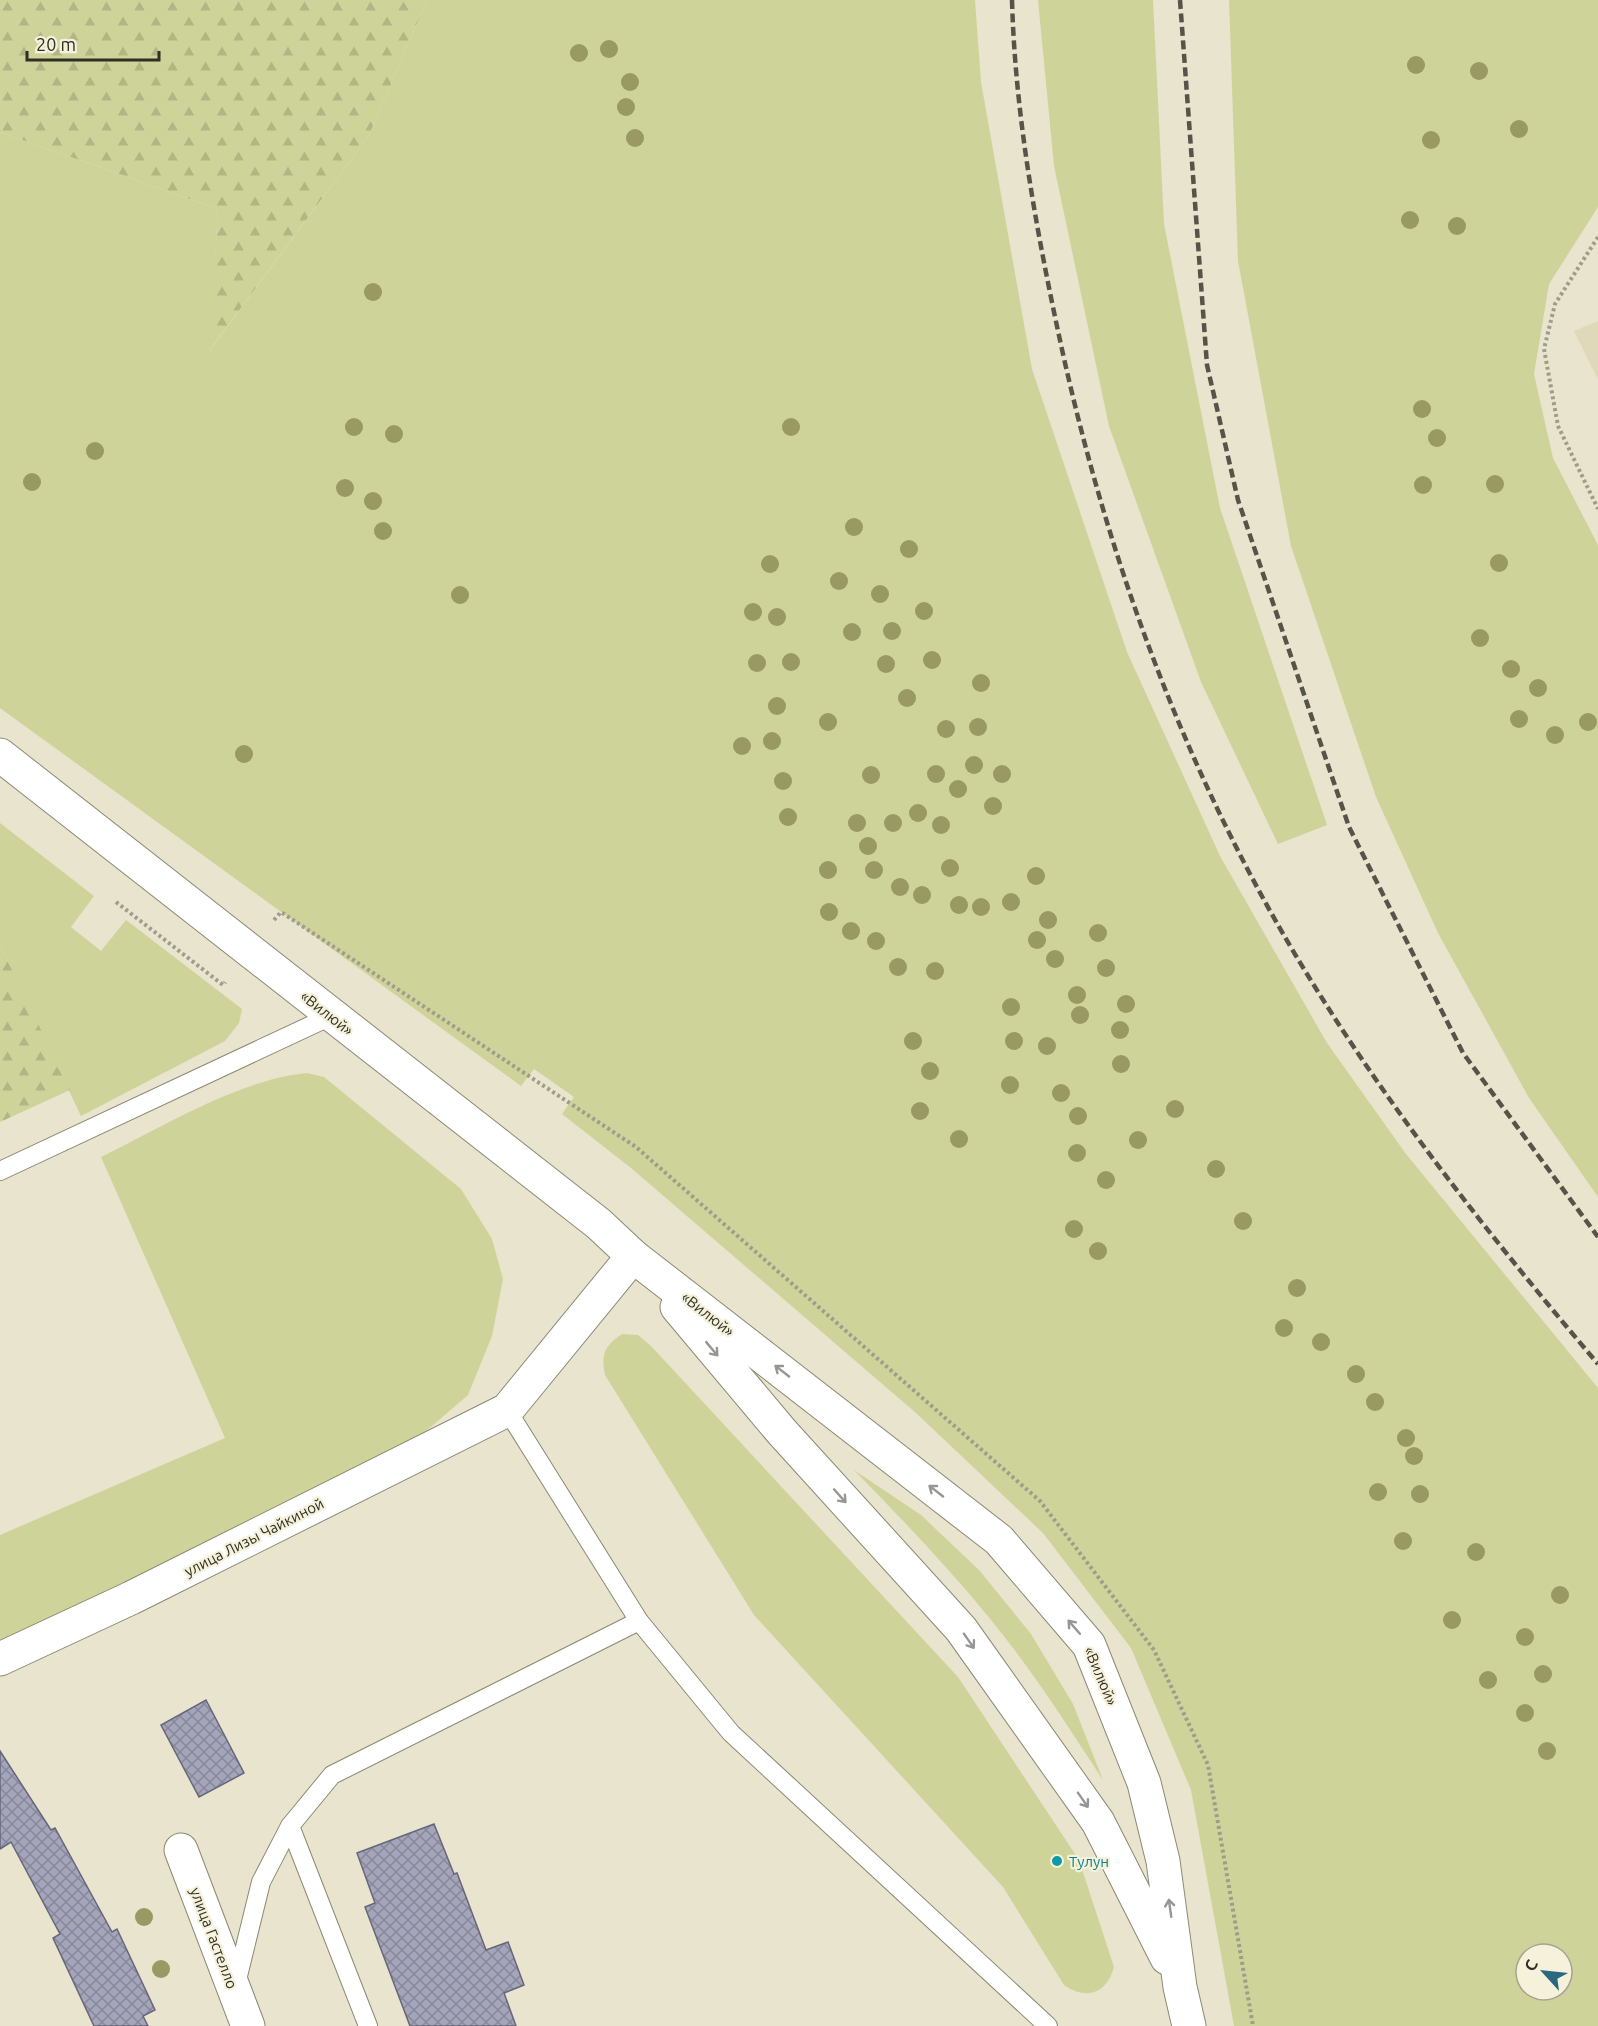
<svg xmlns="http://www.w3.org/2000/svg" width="1598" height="2026" viewBox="0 0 1598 2026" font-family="Ubuntu,sans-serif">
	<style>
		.built { fill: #dfd9ba }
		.green { fill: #ced499; fill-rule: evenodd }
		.forest { fill: url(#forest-firs) }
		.building { fill: url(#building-cross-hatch); stroke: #66667a; stroke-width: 1.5 }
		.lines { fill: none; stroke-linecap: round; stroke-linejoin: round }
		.lane-casing { stroke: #8c8873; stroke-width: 20 }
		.street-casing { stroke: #8c8873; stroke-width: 35 }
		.highway-casing { stroke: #8c8873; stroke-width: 35 }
		.path { stroke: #9f9c8b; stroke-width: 4; stroke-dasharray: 3 3; stroke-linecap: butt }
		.lane { stroke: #fff; stroke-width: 18 }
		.street { stroke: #fff; stroke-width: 33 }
		.highway { stroke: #fff; stroke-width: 33 }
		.rail { stroke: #565448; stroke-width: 4.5; stroke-dasharray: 9 4.5; stroke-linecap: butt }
		.tree { fill: #989963 }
		.oneway { stroke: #989692 }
		.culture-dot { fill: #0f9aa8; stroke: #f5f1da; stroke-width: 2 }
		.labels { text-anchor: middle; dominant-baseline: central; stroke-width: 4.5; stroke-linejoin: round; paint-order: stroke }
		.street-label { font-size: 15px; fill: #302e25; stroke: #f5f1da }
		.culture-label { font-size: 15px; fill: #0d838f; stroke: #f5f1da; text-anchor: start }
	</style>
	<defs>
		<pattern id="forest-firs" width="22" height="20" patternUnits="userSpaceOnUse" patternTransform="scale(1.5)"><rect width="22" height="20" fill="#ced499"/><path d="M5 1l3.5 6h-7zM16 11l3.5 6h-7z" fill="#b1b684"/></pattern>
		<pattern id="building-cross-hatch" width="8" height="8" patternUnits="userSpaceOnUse" patternTransform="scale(1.5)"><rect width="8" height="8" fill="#a4a5bb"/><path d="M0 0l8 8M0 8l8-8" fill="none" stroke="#868798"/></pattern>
	</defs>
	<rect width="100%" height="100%" fill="#e8e4cd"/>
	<!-- built -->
	<path class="built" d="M1598,321V380L1574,331Z"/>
	<!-- green -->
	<g class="green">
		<path d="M427,0H975L981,82L1032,369L1127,652L1220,856L1327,1043L1406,1154L1598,1388V2026H1234L1191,1790L1131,1648L1043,1533L916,1413L631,1168L562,1114L574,1097L534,1069L521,1086L0,708V132L218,209L210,350L369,135ZM1526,1954H1562V1990H1526Z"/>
		<path d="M1038,0H1153L1164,224L1220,508L1327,825L1278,844L1201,682L1109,426L1054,166Z"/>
		<path d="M1229,0H1598V207L1549,284L1534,374L1553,458L1598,545V1197L1529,1098L1438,933L1376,797L1291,546L1238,261Z"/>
		<path d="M0,823L94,896L71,927L101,951L126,920L242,1009L239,1023L225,1041L81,1116L0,945Z"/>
		<path d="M307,1073L324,1077L461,1189L492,1239L503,1279L492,1336L468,1395L410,1445L118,1588L0,1640V1535L225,1438L101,1157C162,1127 240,1079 307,1073Z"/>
		<path d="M622,1334L638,1335L651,1346L958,1677L1079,1860L1114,1967C1107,1993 1087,2001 1064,1985L1003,1887L754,1615L605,1375C601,1355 604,1346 622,1334Z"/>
		<path d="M854,1470L921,1515L980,1571L1031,1634L1073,1704L1103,1780C1066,1723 1030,1667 987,1615C945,1564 900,1517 854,1470Z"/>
	</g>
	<!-- forest -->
	<g class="forest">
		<path d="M0,0H427L369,135L209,351L218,209L0,132Z"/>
		<path d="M0,945L70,1090L0,1122Z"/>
	</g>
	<!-- building -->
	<g class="building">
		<path d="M206,1700L244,1773L199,1797L161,1725Z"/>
		<path d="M0,1751L51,1830L55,1828L112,1932L117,1929L155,2010L143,2016L148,2026H94L53,1938L60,1934L11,1842L0,1849Z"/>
		<path d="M434,1824L454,1874L457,1873L486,1950L508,1942L524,1985L504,1993L516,2026H410L365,1907L375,1903L357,1853Z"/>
	</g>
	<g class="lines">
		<!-- lane casing -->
		<g class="lane-casing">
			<g id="lane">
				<path d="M0,1171L331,1016"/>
				<path d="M507,1410L639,1621L731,1733L1048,2026"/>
				<path d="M290,1826L368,2026"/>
				<path d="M236,1984L261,1882L290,1826L332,1775L639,1621"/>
			</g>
		</g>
		<!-- street casing -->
		<g class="street-casing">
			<g id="street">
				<path d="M0,1659L131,1598L507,1410L633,1256"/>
				<path d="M181,1850L248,2026"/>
			</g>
		</g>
		<!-- highway casing -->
		<g class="highway-casing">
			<g id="highway">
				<path d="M0,755L599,1224L633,1256L999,1540L1089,1645L1144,1783L1163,1861L1180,1987L1189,2026"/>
				<path d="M677,1307L782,1432L961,1629L1098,1822L1167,1958"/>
			</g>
		</g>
		<!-- path -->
		<g class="path">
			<path d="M1598,237L1555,304L1544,349L1558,426L1598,509"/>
			<path d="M116,902L223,985L225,982"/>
			<path d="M274,920L281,912L636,1147L1040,1501L1154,1650L1208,1765L1253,2026"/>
		</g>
		<!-- lane -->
		<use href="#lane" class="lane"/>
		<!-- street -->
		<use href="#street" class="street"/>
		<!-- highway -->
		<use href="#highway" class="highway"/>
		<!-- rail -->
		<g class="rail">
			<path d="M1012,0C1015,111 1035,223 1058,331C1106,557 1186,777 1307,974C1392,1113 1493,1240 1598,1364"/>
			<path d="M1180,0L1207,365L1238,500L1349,827L1463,1053L1598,1237"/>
		</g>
	</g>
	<!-- trees -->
	<g class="tree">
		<circle cx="609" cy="49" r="9"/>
		<circle cx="579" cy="53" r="9"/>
		<circle cx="1416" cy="65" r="9"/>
		<circle cx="1479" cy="71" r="9"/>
		<circle cx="630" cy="82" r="9"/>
		<circle cx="626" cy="107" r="9"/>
		<circle cx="1519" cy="129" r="9"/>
		<circle cx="635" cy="138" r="9"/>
		<circle cx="1431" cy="140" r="9"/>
		<circle cx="1410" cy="220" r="9"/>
		<circle cx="1457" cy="226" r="9"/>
		<circle cx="373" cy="292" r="9"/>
		<circle cx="1422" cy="409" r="9"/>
		<circle cx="354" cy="427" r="9"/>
		<circle cx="791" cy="427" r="9"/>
		<circle cx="394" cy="434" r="9"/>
		<circle cx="1437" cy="438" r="9"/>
		<circle cx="95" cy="451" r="9"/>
		<circle cx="32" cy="482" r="9"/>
		<circle cx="1495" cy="484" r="9"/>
		<circle cx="1423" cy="485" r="9"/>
		<circle cx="345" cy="488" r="9"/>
		<circle cx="373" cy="501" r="9"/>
		<circle cx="854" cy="527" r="9"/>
		<circle cx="383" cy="531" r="9"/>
		<circle cx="909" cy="549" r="9"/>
		<circle cx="1499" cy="563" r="9"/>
		<circle cx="770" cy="564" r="9"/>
		<circle cx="839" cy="581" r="9"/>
		<circle cx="880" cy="594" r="9"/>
		<circle cx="460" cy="595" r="9"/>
		<circle cx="924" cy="611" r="9"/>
		<circle cx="753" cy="612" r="9"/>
		<circle cx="777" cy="617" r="9"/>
		<circle cx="892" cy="631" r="9"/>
		<circle cx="852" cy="632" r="9"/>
		<circle cx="1480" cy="638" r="9"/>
		<circle cx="932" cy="660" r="9"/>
		<circle cx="791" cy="662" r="9"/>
		<circle cx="757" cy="663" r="9"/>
		<circle cx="886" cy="664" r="9"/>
		<circle cx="1511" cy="669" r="9"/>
		<circle cx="981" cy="683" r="9"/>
		<circle cx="1538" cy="688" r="9"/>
		<circle cx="907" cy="698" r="9"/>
		<circle cx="777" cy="706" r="9"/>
		<circle cx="1519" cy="719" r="9"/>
		<circle cx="828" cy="722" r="9"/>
		<circle cx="1588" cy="722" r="9"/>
		<circle cx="978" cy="727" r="9"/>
		<circle cx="946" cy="729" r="9"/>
		<circle cx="1555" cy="735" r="9"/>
		<circle cx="772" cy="741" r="9"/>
		<circle cx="742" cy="746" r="9"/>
		<circle cx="244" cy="754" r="9"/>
		<circle cx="974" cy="765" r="9"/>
		<circle cx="936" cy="774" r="9"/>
		<circle cx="1002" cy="774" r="9"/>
		<circle cx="871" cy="775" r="9"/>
		<circle cx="783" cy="781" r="9"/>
		<circle cx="958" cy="789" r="9"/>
		<circle cx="993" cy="806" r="9"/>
		<circle cx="918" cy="813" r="9"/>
		<circle cx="788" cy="817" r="9"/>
		<circle cx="857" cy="823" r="9"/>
		<circle cx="893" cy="823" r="9"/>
		<circle cx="941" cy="825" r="9"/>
		<circle cx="868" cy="846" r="9"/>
		<circle cx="950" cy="868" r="9"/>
		<circle cx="828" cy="870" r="9"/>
		<circle cx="874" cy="870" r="9"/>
		<circle cx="1036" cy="876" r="9"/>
		<circle cx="900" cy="887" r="9"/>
		<circle cx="922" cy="895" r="9"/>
		<circle cx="1011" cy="902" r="9"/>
		<circle cx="959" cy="905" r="9"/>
		<circle cx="981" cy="907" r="9"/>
		<circle cx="829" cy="912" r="9"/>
		<circle cx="1048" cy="920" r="9"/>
		<circle cx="851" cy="931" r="9"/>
		<circle cx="1098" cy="933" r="9"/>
		<circle cx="1037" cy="940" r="9"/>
		<circle cx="876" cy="941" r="9"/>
		<circle cx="1055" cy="959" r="9"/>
		<circle cx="898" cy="967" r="9"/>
		<circle cx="1106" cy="968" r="9"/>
		<circle cx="935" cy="971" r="9"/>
		<circle cx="1077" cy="995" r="9"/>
		<circle cx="1126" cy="1004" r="9"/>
		<circle cx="1011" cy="1007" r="9"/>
		<circle cx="1080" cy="1015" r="9"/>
		<circle cx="1120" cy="1030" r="9"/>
		<circle cx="913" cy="1041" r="9"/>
		<circle cx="1014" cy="1041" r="9"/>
		<circle cx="1047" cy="1046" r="9"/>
		<circle cx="1121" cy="1064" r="9"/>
		<circle cx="930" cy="1071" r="9"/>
		<circle cx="1010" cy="1085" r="9"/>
		<circle cx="1061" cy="1093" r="9"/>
		<circle cx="1175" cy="1109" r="9"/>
		<circle cx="920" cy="1111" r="9"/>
		<circle cx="1078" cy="1116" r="9"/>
		<circle cx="959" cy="1139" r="9"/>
		<circle cx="1138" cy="1140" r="9"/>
		<circle cx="1077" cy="1153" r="9"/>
		<circle cx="1216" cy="1169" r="9"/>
		<circle cx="1106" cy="1180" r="9"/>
		<circle cx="1243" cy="1221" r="9"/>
		<circle cx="1074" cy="1229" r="9"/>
		<circle cx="1098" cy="1251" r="9"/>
		<circle cx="1297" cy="1288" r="9"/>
		<circle cx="1284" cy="1328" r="9"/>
		<circle cx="1321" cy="1342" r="9"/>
		<circle cx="1356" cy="1374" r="9"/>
		<circle cx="1375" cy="1402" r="9"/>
		<circle cx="1406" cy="1438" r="9"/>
		<circle cx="1414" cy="1456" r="9"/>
		<circle cx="1378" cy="1492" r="9"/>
		<circle cx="1420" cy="1494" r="9"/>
		<circle cx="1403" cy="1541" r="9"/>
		<circle cx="1476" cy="1552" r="9"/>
		<circle cx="1560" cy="1595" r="9"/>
		<circle cx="1452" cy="1620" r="9"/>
		<circle cx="1525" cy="1637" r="9"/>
		<circle cx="1543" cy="1674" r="9"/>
		<circle cx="1488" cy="1680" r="9"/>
		<circle cx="1525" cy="1713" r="9"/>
		<circle cx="1547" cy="1751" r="9"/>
		<circle cx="144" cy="1917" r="9"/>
		<circle cx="161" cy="1969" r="9"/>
	</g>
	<!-- one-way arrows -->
	<defs><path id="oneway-shaft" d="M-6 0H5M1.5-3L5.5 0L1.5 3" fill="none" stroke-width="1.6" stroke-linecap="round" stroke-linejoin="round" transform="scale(1.5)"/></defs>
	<g class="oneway">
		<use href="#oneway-shaft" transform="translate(712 1349) rotate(50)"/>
		<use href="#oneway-shaft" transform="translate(782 1371) rotate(-142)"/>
		<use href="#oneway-shaft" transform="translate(936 1491) rotate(-142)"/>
		<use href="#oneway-shaft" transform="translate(840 1496) rotate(48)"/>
		<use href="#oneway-shaft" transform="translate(1074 1627) rotate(-131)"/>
		<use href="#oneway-shaft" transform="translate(969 1641) rotate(55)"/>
		<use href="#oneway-shaft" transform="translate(1083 1800) rotate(55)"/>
		<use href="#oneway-shaft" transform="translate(1170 1908) rotate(-98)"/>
	</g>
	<!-- markers -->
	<circle class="culture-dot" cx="1057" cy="1861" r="6"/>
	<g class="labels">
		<!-- street labels -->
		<g class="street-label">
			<text transform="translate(327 1013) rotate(38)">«Вилюй»</text>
			<text transform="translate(708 1314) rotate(38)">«Вилюй»</text>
			<text transform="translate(254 1537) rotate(-27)">улица Лизы Чайкиной</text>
			<text transform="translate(1101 1676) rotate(67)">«Вилюй»</text>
			<text transform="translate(214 1938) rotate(69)">улица Гастелло</text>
		</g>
		<!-- culture labels -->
		<g class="culture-label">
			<text x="1069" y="1861">Тулун</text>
		</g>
	</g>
	<!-- north arrow -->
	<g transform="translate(1544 1972) rotate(297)"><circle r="28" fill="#f5f1da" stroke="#a6a392" stroke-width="1.5"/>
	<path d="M0-4.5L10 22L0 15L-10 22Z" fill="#2b697f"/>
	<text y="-9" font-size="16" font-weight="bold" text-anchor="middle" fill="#302e25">С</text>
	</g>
	<!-- scale -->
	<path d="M27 51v9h132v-9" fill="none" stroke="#302e25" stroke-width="3"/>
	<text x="36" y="51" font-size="18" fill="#302e25" stroke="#f5f1da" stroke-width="4.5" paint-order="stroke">20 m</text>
</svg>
